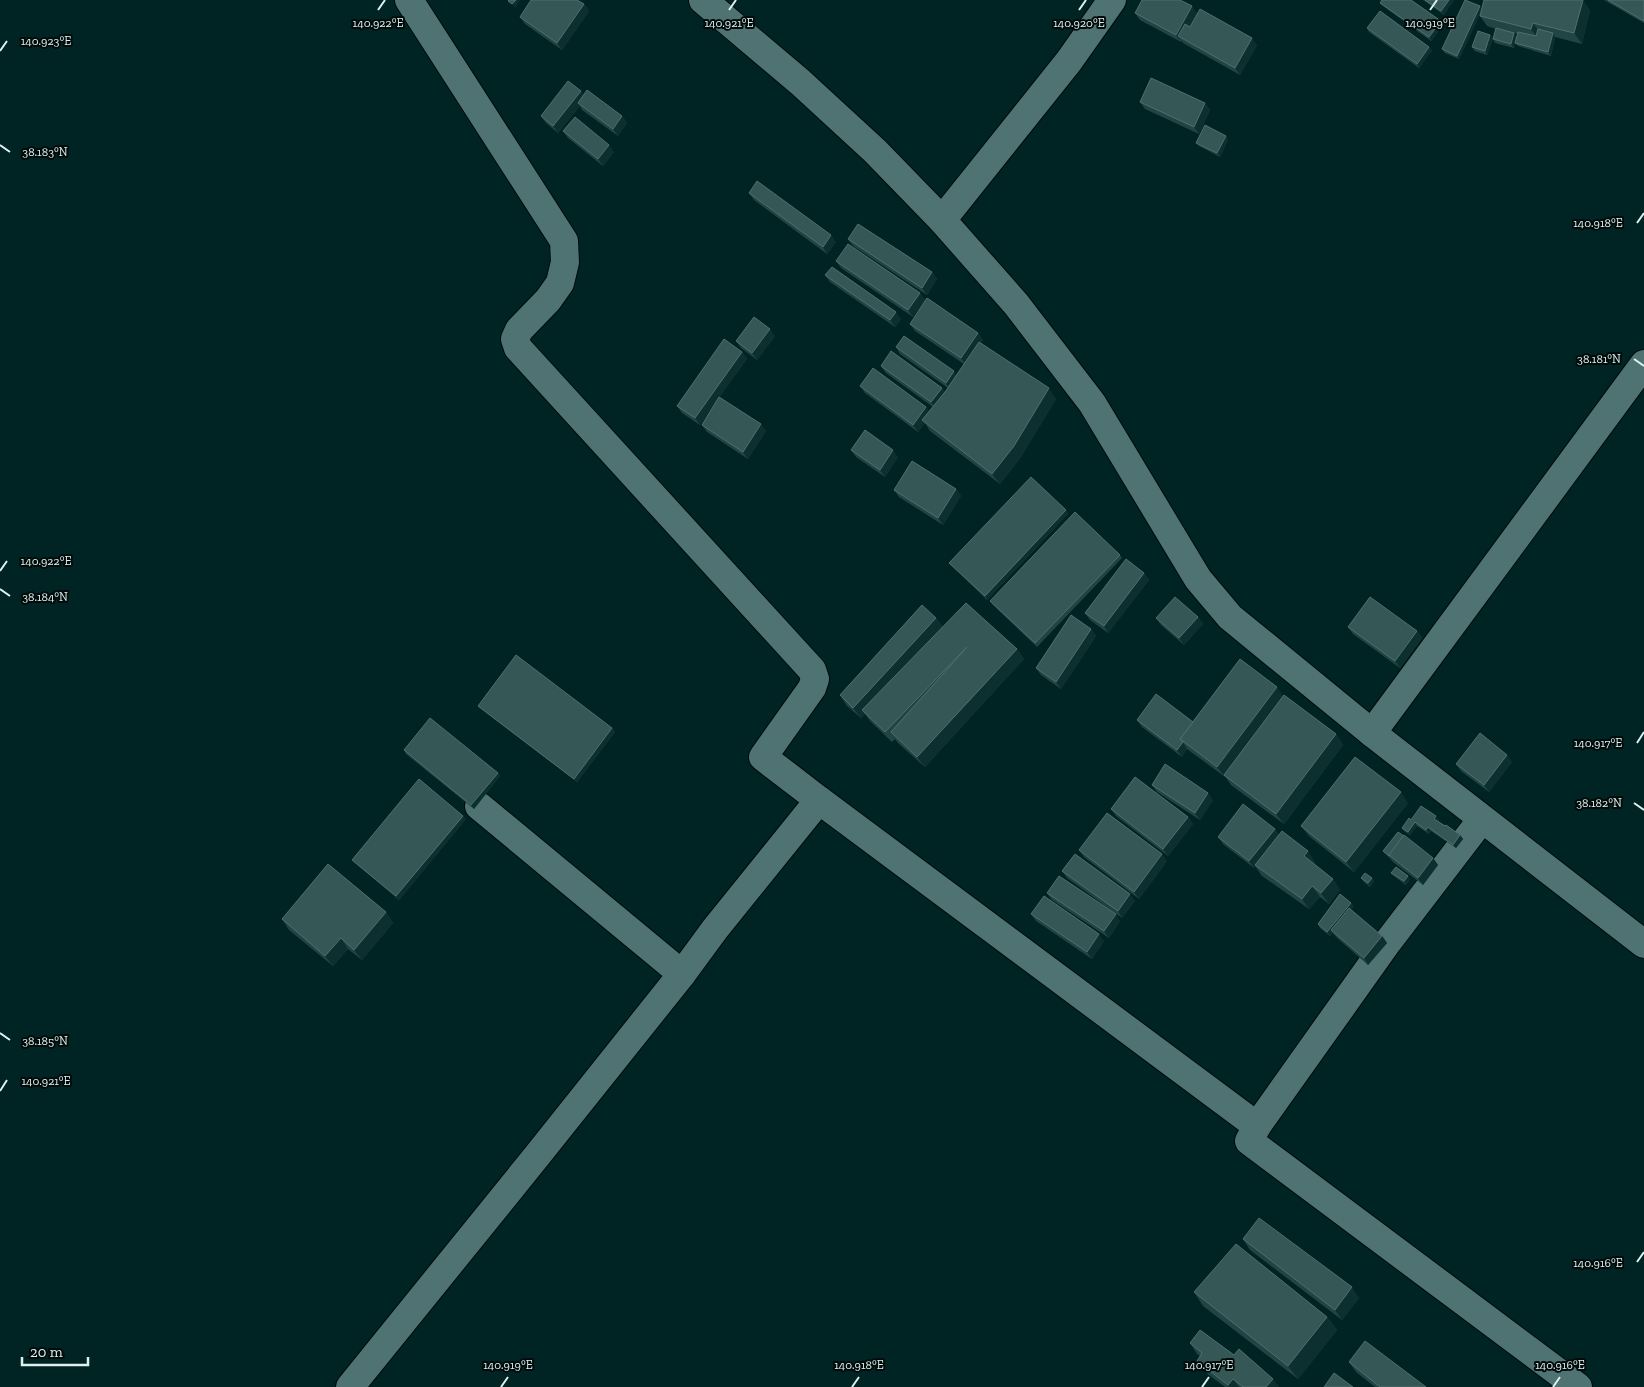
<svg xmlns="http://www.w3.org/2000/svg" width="1644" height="1387" viewBox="0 0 1644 1387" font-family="'Zilla Slab',serif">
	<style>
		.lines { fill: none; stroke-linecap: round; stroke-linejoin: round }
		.minor-casing { stroke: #000b0b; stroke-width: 30 }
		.minor { stroke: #4e7372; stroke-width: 28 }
		.wall { fill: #214544 }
		.shaded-wall { fill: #0b302f }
		.building { fill: #355756; stroke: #50706e }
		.ticks { fill: none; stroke: #ddf1f0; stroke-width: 2 }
		.ticks-label { font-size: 12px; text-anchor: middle; fill: #ddf1f0; stroke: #010b0a; stroke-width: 4; stroke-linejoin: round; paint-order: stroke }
	</style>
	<rect width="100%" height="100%" fill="#002423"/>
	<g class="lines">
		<!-- minor casing -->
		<g class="minor-casing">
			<g id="minor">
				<path d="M409,0L564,241L565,262L560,283L548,300L519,330L515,339L518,348L812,670L815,679L812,688L763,757L819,800L715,929L682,974"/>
				<path d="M703,0L800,82L875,151L942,220L1016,304L1092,403L1198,579L1230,617L1372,733L1644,944"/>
				<path d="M942,220L1069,61L1112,0"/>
				<path d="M1372,733L1644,364"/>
				<path d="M819,800L1257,1126L1249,1141L1578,1387"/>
				<path d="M1257,1126L1387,943L1482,819"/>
				<path d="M350,1387L536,1157L682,974L479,806"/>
			</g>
		</g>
		<!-- minor -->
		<use href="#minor" class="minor"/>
	</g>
	<!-- wall -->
	<g class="wall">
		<path d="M1423,0H1454L1444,15Z"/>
		<path d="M1604,0H1644V23Z"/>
		<path d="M1380,3L1443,25L1431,41L1383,6Z"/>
		<path d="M584,4L589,11L562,50L525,24L520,17Z"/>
		<path d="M1482,10H1590L1582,44L1555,37L1551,56L1518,46L1515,43L1518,34L1514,33L1516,37L1514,48L1495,43L1493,39L1496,29L1487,26L1480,16L1481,12L1459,59L1445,53L1442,49Z"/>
		<path d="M1135,13H1197L1190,26L1257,45L1240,75L1183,43L1182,41L1181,42L1140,20Z"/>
		<path d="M1367,28L1432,50L1419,68L1369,32Z"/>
		<path d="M1490,35L1493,39L1487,55L1475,51L1472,47Z"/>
		<path d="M584,95L622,116L627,123L618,136L582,110L580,106L558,133L546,123L541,116Z"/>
		<path d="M1140,102L1205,103L1210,110L1199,134L1145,109Z"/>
		<path d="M563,131L614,152L603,166L568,138Z"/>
		<path d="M1228,140L1220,157L1199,146L1196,143Z"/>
		<path d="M749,193L836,242L827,254L754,200Z"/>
		<path d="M848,239L932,272L937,279L927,295L853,246Z"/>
		<path d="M836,261L920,293L925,300L913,317L841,268Z"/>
		<path d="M825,275L901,319L895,327L830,282Z"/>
		<path d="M910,324L978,333L983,340L981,343L1056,399L1021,457L1000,484L930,431L925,423L918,432L865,393L860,386L926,407L929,412L933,407L886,373L881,366L942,388L945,392L948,388L900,354L896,347L957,375L964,364L915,331Z"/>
		<path d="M775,336L757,360L741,348L736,341Z"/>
		<path d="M742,352L747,359L719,397L766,431L748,459L707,432L702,425L717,400L700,425L682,413L677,406Z"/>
		<path d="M851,450L898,457L885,477L856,457Z"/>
		<path d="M956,489L961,496L943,525L899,497L894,490Z"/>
		<path d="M1066,510L1068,514L987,600L952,566L949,563Z"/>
		<path d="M1120,555L1122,558L1037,647L993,605L990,601Z"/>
		<path d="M1144,573L1149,580L1108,633L1090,620L1085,613Z"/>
		<path d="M1198,617L1203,624L1184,645L1161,625L1156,618Z"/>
		<path d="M936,618L943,627L1017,649L1024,659L925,767L898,743L895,739L892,742L870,721L865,714L861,718L847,706L840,695Z"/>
		<path d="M1348,627L1417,631L1422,638L1400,668L1353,634Z"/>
		<path d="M1091,629L1096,636L1061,689L1041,675L1036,668Z"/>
		<path d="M1283,696L1336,734L1343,745L1284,824L1231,785L1225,776V777L1187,749L1182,757L1142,727L1137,720L1193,722Z"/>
		<path d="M478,706L612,728L615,732L577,782L481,709Z"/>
		<path d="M404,750L498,773L500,776L474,809L406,754Z"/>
		<path d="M1512,762L1489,792L1461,771L1456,764Z"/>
		<path d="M1152,785L1213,800L1200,820L1157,792Z"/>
		<path d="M1408,803L1354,872L1309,836L1301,826Z"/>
		<path d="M1111,809L1188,817L1193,824L1168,856L1116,816Z"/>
		<path d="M466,819L399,900L355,863L352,860Z"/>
		<path d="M1411,820H1439L1438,821L1460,835L1463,839L1456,848L1431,831L1429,834L1417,826L1410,835L1404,831L1402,828Z"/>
		<path d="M1275,829L1279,835L1315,862L1314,864L1333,879L1340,890L1329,904L1320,897L1309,909L1262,876L1255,866L1254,868L1223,844L1218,837Z"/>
		<path d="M1079,850L1167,861L1139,899L1084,857Z"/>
		<path d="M1383,851L1433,858L1438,865L1423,885L1393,862Z"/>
		<path d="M1062,871L1135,901L1122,918L1067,878Z"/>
		<path d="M1391,873L1410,879L1406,885L1394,876Z"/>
		<path d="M1361,878H1372L1374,881L1370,887L1364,882Z"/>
		<path d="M1047,893L1120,921L1109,938L1052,900Z"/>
		<path d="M1354,906L1351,910L1382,936L1387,943L1368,965L1336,937L1333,933L1330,936L1320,928L1318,924Z"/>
		<path d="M386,912L393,923L362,960L348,949L333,966L289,930L282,919Z"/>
		<path d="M1031,914L1104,941L1092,959L1036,921Z"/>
		<path d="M1243,1239L1359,1298L1342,1320L1250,1250Z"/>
		<path d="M1194,1292L1327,1317L1337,1330L1298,1379L1203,1306Z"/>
		<path d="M1190,1343L1234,1355L1279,1387H1225L1205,1372L1197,1361L1200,1356L1197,1354Z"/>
		<path d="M1349,1362L1426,1387H1375L1356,1372Z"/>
	</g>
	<!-- shaded-wall -->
	<g class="shaded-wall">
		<path d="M516,0H520L515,8L512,4Z"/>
		<path d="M1449,0H1454L1444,15L1441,11Z"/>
		<path d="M1583,0L1590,10L1582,44L1574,33Z"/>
		<path d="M584,4L589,11L562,50L557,43Z"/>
		<path d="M1192,6L1197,13L1183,39L1178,36L1181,42L1176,35Z"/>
		<path d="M1480,6L1482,10L1459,59L1457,56Z"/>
		<path d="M1441,21L1443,25L1431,41L1429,37Z"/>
		<path d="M1533,23L1540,33L1539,40L1531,29Z"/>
		<path d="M1514,33L1516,37L1514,48L1511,44Z"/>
		<path d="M1553,33L1555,37L1551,56L1548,52Z"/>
		<path d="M1490,35L1493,39L1487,55L1485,51Z"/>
		<path d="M1252,38L1257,45L1240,75L1235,68Z"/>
		<path d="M1429,47L1432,50L1419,68L1417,64Z"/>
		<path d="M581,91L586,98L578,103L580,106L558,133L553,126Z"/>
		<path d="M1205,103L1210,110L1199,134L1194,127Z"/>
		<path d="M622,116L627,123L618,136L613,129Z"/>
		<path d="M1226,136L1228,140L1220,157L1217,153Z"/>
		<path d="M609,145L614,152L603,166L598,159Z"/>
		<path d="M831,235L836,242L827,254L823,247Z"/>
		<path d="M932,272L937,279L927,295L922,288Z"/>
		<path d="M920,293L925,300L913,317L908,310Z"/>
		<path d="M896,312L901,319L895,327L890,320Z"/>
		<path d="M770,329L775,336L757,360L752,353Z"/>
		<path d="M978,333L983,340L966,365L961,358Z"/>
		<path d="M742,352L747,359L700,425L695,418Z"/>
		<path d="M954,371L959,378L950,390L946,383Z"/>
		<path d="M942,388L947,395L936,409L931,402Z"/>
		<path d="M1049,388L1056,399L1021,457L1000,484L992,474Z"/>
		<path d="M926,407L931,414L922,420L925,423L918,432L913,425Z"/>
		<path d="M761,424L766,431L748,459L743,452Z"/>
		<path d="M893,450L898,457L885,477L880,470Z"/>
		<path d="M956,489L961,496L943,525L938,518Z"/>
		<path d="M1066,510L1068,514L987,600L985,596Z"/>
		<path d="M1144,573L1149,580L1108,633L1104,626Z"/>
		<path d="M1198,617L1203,624L1184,645L1179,638Z"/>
		<path d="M936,618L944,628L862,710L865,714L861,718L853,708Z"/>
		<path d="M1091,629L1096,636L1061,689L1056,682Z"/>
		<path d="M1417,631L1422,638L1400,668L1395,661Z"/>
		<path d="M1017,649L1024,659L925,767L917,757Z"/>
		<path d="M1277,687L1284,697L1224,775L1225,776V777L1217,767Z"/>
		<path d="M612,728L615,732L577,782L574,779Z"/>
		<path d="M1336,734L1343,745L1284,824L1276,814Z"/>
		<path d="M1183,742L1187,749L1182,757L1177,750Z"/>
		<path d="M1507,755L1512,762L1489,792L1484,785Z"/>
		<path d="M498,773L500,776L474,809L471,805Z"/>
		<path d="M1401,792L1408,803L1354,872L1346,862Z"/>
		<path d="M1208,793L1213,800L1200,820L1195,813Z"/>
		<path d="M463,816L466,819L399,900L396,896Z"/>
		<path d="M1436,816L1439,820L1437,822L1434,819Z"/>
		<path d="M1188,817L1193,824L1168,856L1163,849Z"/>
		<path d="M1415,822L1417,826L1410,835L1408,832Z"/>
		<path d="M1428,827L1431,831L1429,834L1426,830Z"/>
		<path d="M1275,829L1280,836L1254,868L1249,861Z"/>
		<path d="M1460,835L1463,839L1456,848L1453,845Z"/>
		<path d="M1308,851L1315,862L1311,866L1304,856Z"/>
		<path d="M1162,854L1167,861L1139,899L1134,892Z"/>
		<path d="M1433,858L1438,865L1423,885L1418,878Z"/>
		<path d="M1408,876L1410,879L1406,885L1404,881Z"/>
		<path d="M1372,878L1374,881L1370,887L1368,883Z"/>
		<path d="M1333,879L1340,890L1329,904L1321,893Z"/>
		<path d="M1312,886L1320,897L1309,909L1302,899Z"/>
		<path d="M1130,894L1135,901L1122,918L1118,911Z"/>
		<path d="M1351,903L1354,906L1333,932L1331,930L1333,933L1330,936L1327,932Z"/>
		<path d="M386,912L393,923L362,960L354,950Z"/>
		<path d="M1116,914L1120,921L1109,938L1104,931Z"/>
		<path d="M1099,934L1104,941L1092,959L1087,952Z"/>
		<path d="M1382,936L1387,943L1368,965L1364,958Z"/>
		<path d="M341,938L348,949L333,966L325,956Z"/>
		<path d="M1352,1287L1359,1298L1342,1320L1335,1310Z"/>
		<path d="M1327,1317L1337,1330L1298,1379L1288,1366Z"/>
		<path d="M1233,1379L1239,1387H1230L1228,1385Z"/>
		<path d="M1273,1379L1279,1387H1266Z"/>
	</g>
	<!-- building -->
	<g class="building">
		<path d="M509,0H516L512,4L508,1Z"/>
		<path d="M531,0H577L584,4L557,43L520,17Z"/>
		<path d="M1142,0H1180L1192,6L1176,35L1135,13Z"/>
		<path d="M1382,0H1411L1441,21L1429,37L1380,3Z"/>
		<path d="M1425,0H1449L1441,11Z"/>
		<path d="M1465,0L1480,6L1457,56L1442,49Z"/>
		<path d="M1484,0H1583L1574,33L1533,23L1531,29L1480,16Z"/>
		<path d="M1608,0H1644V21Z"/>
		<path d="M1200,9L1252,38L1235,68L1178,36L1185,24L1190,27Z"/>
		<path d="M1380,11L1429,47L1417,64L1367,28Z"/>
		<path d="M1496,28L1514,33L1511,44L1493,39Z"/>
		<path d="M1538,29L1553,33L1548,52L1515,43L1518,32L1536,36Z"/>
		<path d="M1478,31L1490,35L1485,51L1472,47Z"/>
		<path d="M1151,78L1205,103L1194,127L1140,102Z"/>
		<path d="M568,81L581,91L553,126L541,116Z"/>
		<path d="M587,90L622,116L613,129L578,103Z"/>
		<path d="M575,117L609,145L598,159L563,131Z"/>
		<path d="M1205,125L1226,136L1217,153L1196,143Z"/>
		<path d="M757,181L831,235L823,247L749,193Z"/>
		<path d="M858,224L932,272L922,288L848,239Z"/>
		<path d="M848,244L920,293L908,310L836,261Z"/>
		<path d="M832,267L896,312L890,320L825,275Z"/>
		<path d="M927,298L978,333L961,358L910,324Z"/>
		<path d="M754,317L770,329L752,353L736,341Z"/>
		<path d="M904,336L954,371L946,383L896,347Z"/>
		<path d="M724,339L742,352L695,418L677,406Z"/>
		<path d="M979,342L1049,388L1014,446L992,474L922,420L945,392Z"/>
		<path d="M891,351L942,388L931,402L881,366Z"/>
		<path d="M873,368L926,407L913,425L860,386Z"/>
		<path d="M719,397L761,424L743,452L702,425Z"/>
		<path d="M865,430L893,450L880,470L851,450Z"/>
		<path d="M912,461L956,489L938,518L894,490Z"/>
		<path d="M1031,477L1066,510L985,596L949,563Z"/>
		<path d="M1075,512L1120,555L1035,643L990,601Z"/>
		<path d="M1126,559L1144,573L1104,626L1085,613Z"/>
		<path d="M1175,597L1198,617L1179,638L1156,618Z"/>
		<path d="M1370,597L1417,631L1395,661L1348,627Z"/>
		<path d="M966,603L1017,649L917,757L891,732L967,647L885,732L862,710Z"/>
		<path d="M922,605L936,618L853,708L840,695Z"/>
		<path d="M1071,615L1091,629L1056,682L1036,668Z"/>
		<path d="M516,655L612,728L574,779L478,706Z"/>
		<path d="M1240,659L1277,687L1217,767L1180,739Z"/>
		<path d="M1156,694L1193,722L1180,739L1183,742L1177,750L1137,720Z"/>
		<path d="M1284,695L1336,734L1276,814L1224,775Z"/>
		<path d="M430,718L498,773L471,805L404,750Z"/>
		<path d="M1480,733L1507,755L1484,785L1456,764Z"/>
		<path d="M1355,757L1401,792L1346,862L1301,826Z"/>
		<path d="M1165,764L1208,793L1195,813L1152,785Z"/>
		<path d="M1135,777L1188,817L1163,849L1111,809Z"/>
		<path d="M419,779L463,816L396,896L352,860Z"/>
		<path d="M1243,804L1275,829L1249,861L1218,837Z"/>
		<path d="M1421,806L1436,816L1434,819L1445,826L1446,825L1460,835L1453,845L1428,827L1426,830L1415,822L1408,832L1402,828L1409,818L1411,820Z"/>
		<path d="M1107,813L1162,854L1134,892L1079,850Z"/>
		<path d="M1282,831L1308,851L1304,856L1333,879L1321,893L1312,886L1302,899L1255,865Z"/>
		<path d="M1398,832L1404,836L1389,856L1383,851Z"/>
		<path d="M1404,835L1433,858L1418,878L1389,855Z"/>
		<path d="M1075,854L1130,894L1118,911L1062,871Z"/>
		<path d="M328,864L386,912L354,950L341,938L325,956L282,919Z"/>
		<path d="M1396,867L1408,876L1404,881L1391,873Z"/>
		<path d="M1365,873L1372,878L1368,883L1361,878Z"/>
		<path d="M1059,876L1116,914L1104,931L1047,893Z"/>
		<path d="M1340,894L1351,903L1327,932L1318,924Z"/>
		<path d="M1044,896L1099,934L1087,952L1031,914Z"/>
		<path d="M1349,908L1382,936L1364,958L1331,930Z"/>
		<path d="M1259,1218L1352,1287L1335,1310L1243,1239Z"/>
		<path d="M1236,1244L1327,1317L1288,1366L1194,1292Z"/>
		<path d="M1200,1330L1234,1355L1239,1349L1273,1379L1266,1387H1243L1233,1379L1228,1385L1197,1361L1202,1353L1190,1343Z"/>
		<path d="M1365,1341L1426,1387H1380L1349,1362Z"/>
		<path d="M1334,1373L1353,1387H1324Z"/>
	</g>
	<!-- ticks -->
	<path class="ticks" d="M378,10L385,0M729,10L736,0M1079,10L1086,0M1430,10L1437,0M0,51L7,41M0,145L10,152M1637,223L1644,213M1634,359L1644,366M0,571L7,561M0,589L10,596M1637,743L1644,732M1634,803L1644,810M0,1033L10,1040M0,1091L7,1080M1637,1262L1644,1252M501,1387L508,1377M852,1387L859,1377M1202,1387L1209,1377M1553,1387L1560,1377"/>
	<g class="ticks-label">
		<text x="378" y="27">140.922°E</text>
		<text x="729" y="27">140.921°E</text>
		<text x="1079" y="27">140.920°E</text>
		<text x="1430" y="27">140.919°E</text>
		<text x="46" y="45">140.923°E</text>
		<text x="45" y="156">38.183°N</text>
		<text x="1598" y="227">140.918°E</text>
		<text x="1599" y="363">38.181°N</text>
		<text x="46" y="565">140.922°E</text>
		<text x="45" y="601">38.184°N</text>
		<text x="1598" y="747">140.917°E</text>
		<text x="1599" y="807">38.182°N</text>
		<text x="45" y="1045">38.185°N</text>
		<text x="46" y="1085">140.921°E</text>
		<text x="1598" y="1267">140.916°E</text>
		<text x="508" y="1369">140.919°E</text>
		<text x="859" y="1369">140.918°E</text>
		<text x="1209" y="1369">140.917°E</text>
		<text x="1560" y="1369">140.916°E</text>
	</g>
	<!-- scale -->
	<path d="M22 1357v8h66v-8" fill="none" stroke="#ddf1f0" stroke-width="2.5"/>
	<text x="30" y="1357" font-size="15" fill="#ddf1f0" stroke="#010b0a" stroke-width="4" paint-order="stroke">20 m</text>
</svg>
